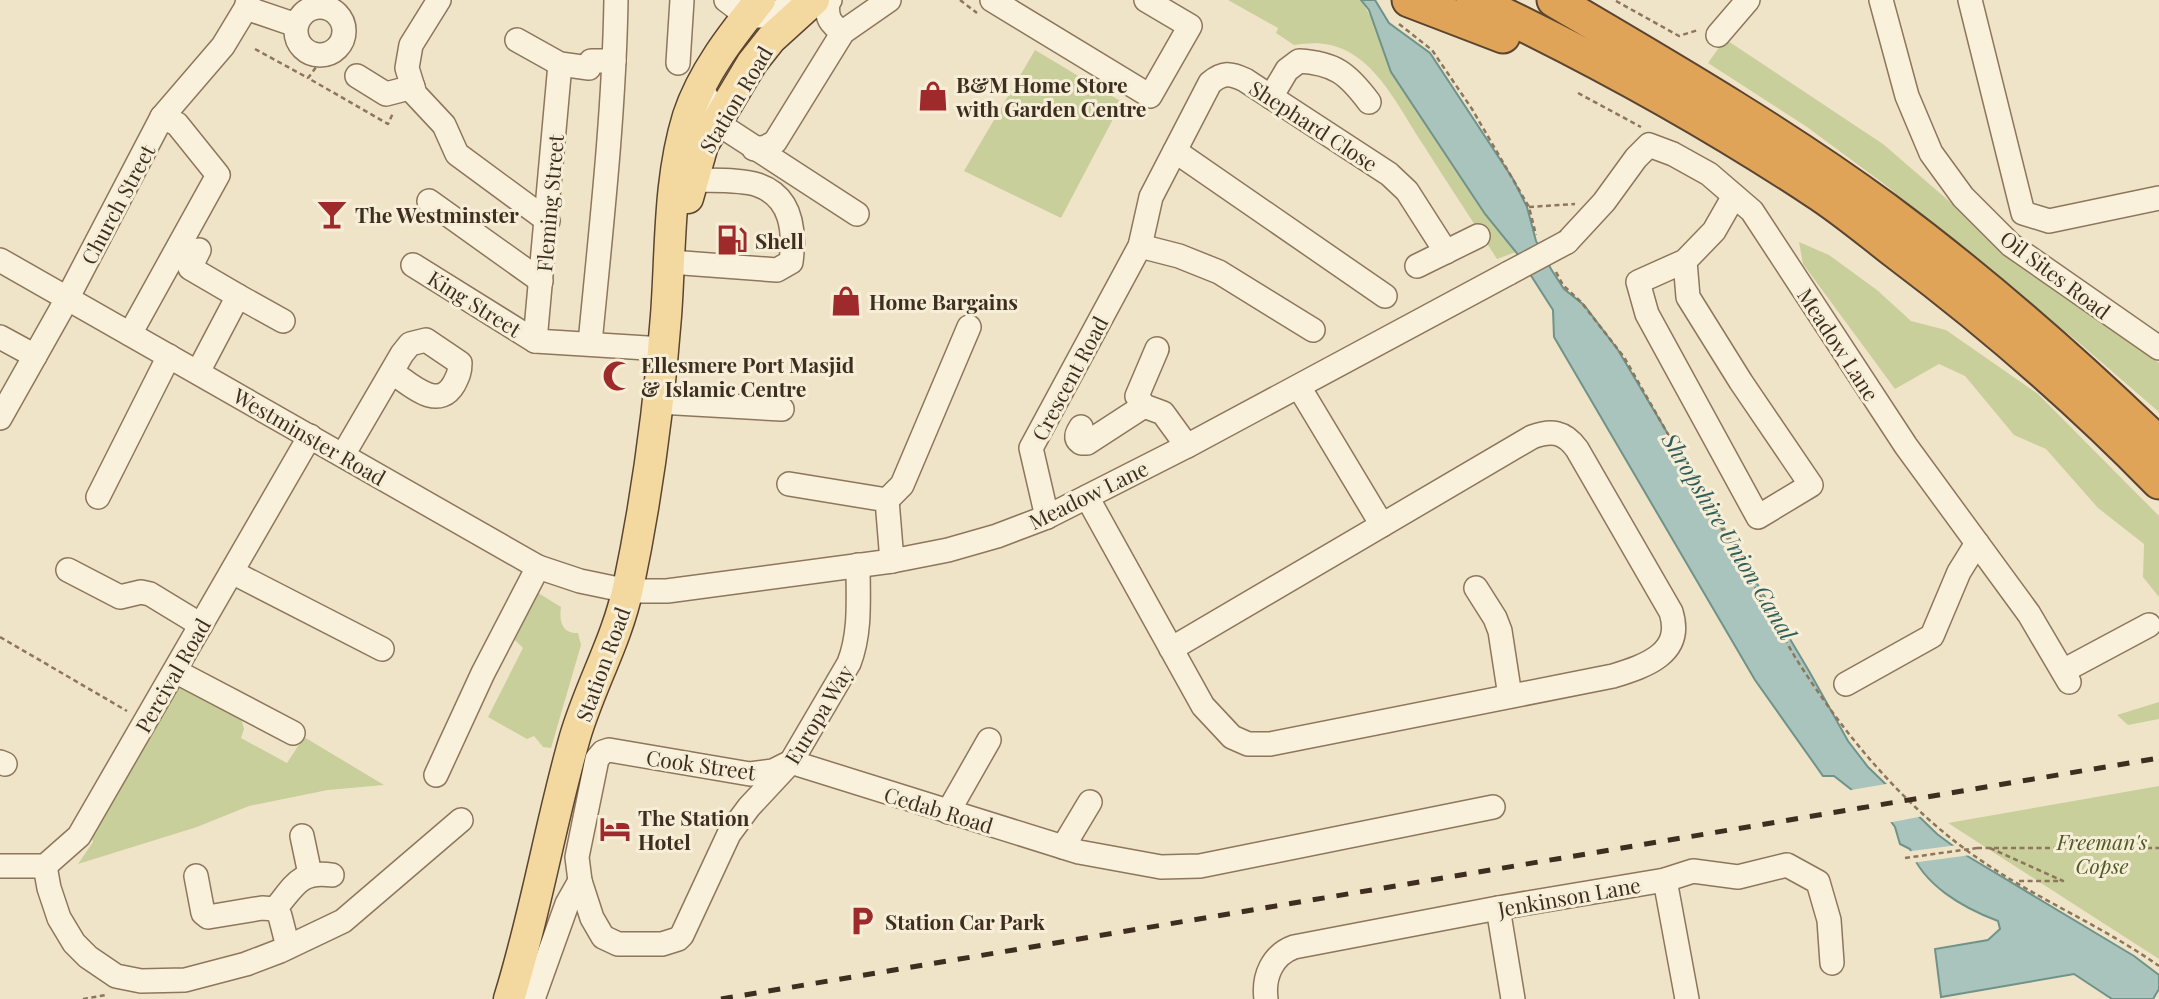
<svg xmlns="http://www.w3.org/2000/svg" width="2159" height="999" viewBox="0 0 2159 999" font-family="'Playfair Display',serif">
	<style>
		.green { fill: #c9cf9b }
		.water { fill: #a9c4bc; stroke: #6f938a; stroke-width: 2 }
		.pier { fill: #f0e4c8 }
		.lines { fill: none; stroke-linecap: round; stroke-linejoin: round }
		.minor-casing { stroke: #8d765c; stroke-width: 26 }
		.major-casing { stroke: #5b4430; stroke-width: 33 }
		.highway-casing { stroke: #5b4430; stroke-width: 37 }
		.path { stroke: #8d765c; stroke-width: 2.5; stroke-dasharray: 5 3.5; stroke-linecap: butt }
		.minor { stroke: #faf1dc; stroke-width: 23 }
		.major { stroke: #f3d9a0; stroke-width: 30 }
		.highway { stroke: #e0a458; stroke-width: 33 }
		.rail { stroke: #3d2e20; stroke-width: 5; stroke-dasharray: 12 12; stroke-linecap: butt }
		.minor-bridge-casing { stroke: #8d765c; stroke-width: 26; stroke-linecap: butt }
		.path-bridge { stroke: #8d765c; stroke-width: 2.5; stroke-dasharray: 5 3.5; stroke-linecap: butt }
		.minor-bridge { stroke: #faf1dc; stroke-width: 23 }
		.labels { text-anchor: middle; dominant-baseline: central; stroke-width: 6; stroke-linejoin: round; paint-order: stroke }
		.poi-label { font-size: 21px; font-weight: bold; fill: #3d2e20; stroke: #f7eed8; text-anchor: start }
		.street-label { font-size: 21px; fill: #3d2e20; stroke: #f7eed8 }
		.park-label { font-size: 21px; font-style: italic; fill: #4d5a26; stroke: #f7eed8 }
		.water-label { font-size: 23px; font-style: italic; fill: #2f5d5a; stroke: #f7eed8 }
	</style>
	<rect width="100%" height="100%" fill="#f0e4c8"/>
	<!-- green -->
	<g class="green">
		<path d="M1228,0H1361L1485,214L1516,252L1497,259C1473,222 1448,184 1424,146C1403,115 1382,69 1347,51C1329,42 1313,42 1294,45L1276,33L1278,28Z"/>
		<path d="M1725,39L1883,144L1949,201L1993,245L2159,363V412L2078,342L1884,184L1807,127L1708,63Z"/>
		<path d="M1035,50L1122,102L1061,218L964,171Z"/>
		<path d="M1799,242L1829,255L1877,290L1911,321L1946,330L2038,394L2159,516V597L2143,577L2144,544L2098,508L2046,449L2014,435L1965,376L1939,364L1895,389L1803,264Z"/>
		<path d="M535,591L561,607C559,621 562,634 578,633L581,645L551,748L543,747L534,736L527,739L488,717L523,648L513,638Z"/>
		<path d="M189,687L241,717L244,729L241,738L287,763L304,737L384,785L328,790L249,806L197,827L78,864L93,842L91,834L173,688Z"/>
		<path d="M2159,702V719L2128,725L2117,715Z"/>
		<path d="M2159,786V959L1948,823Z"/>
	</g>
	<!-- water -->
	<path class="water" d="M1361,0H1375L1389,23L1430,53L1513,179L1527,207L1536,241L1551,269L1564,289L1584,305L1618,350L1809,671L1848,741L1868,767L1937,834L1964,854L2134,956L2159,975V989L2153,999H2112L2074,974L1941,997L1935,949L1988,940L2000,929L1998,921C1963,908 1923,885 1910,849L1900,844L1895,827L1889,819L1834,776H1823L1755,680L1554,337L1553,310L1516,252L1485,214L1391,72L1369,10Z"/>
	<!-- pier -->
	<g class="pier">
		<path d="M1892,783L1924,816L1887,823L1845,791Z"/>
		<path d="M1958,845L1971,855L1911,863L1907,852H1904Z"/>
	</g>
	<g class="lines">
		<!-- minor casing -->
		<g class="minor-casing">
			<g id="minor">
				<path d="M439,0L411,45L407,68L415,94L444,125L457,154L548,221"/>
				<path d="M726,0L747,16H763L806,3"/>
				<path d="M830,0L828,2C826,18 830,24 843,32"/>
				<path d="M992,0L1150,96L1190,26L1146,0"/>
				<path d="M1881,0L1907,96L1931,153L1963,197L2011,245L2159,348"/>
				<path d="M1970,0L2023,213L2049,221L2159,198"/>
				<circle cx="320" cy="31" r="24"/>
				<path d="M246,8L296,25"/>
				<path d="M1718,35L1748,0"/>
				<path d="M517,40L560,64L589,68L591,61H614"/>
				<path d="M678,63L682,0"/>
				<path d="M357,76L386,94L413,87"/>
				<path d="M701,87L714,111L717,123L857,214"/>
				<path d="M1271,97L1287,70L1299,61C1335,63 1348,74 1369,102"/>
				<path d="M754,149L766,147L775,142L843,32L889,0"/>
				<path d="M1175,151L1385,296"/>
				<path d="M429,201L541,281"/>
				<path d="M1567,242L1604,202L1636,158L1649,145L1673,154L1709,174L1752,211L1906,446L2029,614L2069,682"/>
				<path d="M1140,246L1179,256L1219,272L1313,330"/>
				<path d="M0,260L538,567L580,581L628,591H667L892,561L948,550L997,536L1047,517L1187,446L1509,273"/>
				<path d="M1685,261L1638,282L1647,314L1758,517L1811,485L1741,382L1688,297L1685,261L1714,231L1734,196"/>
				<path d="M670,262L777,270L791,262C795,231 792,197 758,185C741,179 711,181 693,180"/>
				<path d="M413,265L535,341L663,349"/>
				<path d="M1417,266L1478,236"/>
				<path d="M238,296L283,321"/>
				<path d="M130,334L218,175L177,124L162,117"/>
				<path d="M0,337L35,356"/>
				<path d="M535,341L560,64"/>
				<path d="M590,343C601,229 614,115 616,0"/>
				<path d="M1157,349L1137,396L1144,406L1163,413L1187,446"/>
				<path d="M198,372L238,296L190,268L199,250"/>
				<path d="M1299,387L1382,525"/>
				<path d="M659,402L782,409"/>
				<path d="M0,418L67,299L162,117L223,46L246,8L248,0"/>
				<path d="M1081,427C1077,433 1074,438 1081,443H1087L1144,406"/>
				<path d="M343,455L402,354L410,344L426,340L460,363C460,372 458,376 454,384C438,412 410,384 392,372"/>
				<path d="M789,484L887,500L892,561"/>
				<path d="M98,497L169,356"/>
				<path d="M1087,497L1203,706L1232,737L1248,744H1270L1613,676C1645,666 1684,654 1671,612L1577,449C1564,431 1551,430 1532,437L1171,649"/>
				<path d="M887,500L902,485L969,327"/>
				<path d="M1047,517L1031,448L1140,246L1151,197L1210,83C1223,72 1230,73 1245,80L1389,174L1407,191L1446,252"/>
				<path d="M68,570L120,597L141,592L150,594L201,625"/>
				<path d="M232,572L382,649"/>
				<path d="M1476,588L1495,618L1500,631L1510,696"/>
				<path d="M175,671L293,733"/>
				<path d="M2063,671L2149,625"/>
				<path d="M1846,684L1932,636L1959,572L1977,543"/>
				<path d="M0,762L5,764"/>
				<path d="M791,762L773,771L750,774L609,750L603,752L597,759L577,857L580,881L592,918L603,937L618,944H662L678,939L682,935L729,834L749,807L791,762L849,663C861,632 858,598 858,565"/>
				<path d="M791,762L1079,852L1161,867L1200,866L1493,807"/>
				<path d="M436,775L483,673L538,567"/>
				<path d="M948,812L989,740"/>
				<path d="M302,836L310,874"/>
				<path d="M1063,847L1090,802"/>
				<path d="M0,866H45L79,836L310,436"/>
				<path d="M45,866L49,888L59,918L74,943L88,957L116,976L141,981L185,980L246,964L280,951L343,921L461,820"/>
				<path d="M196,876L203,913L208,917L262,908L275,909L280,916L288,947"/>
				<path d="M1665,880L1687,999"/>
				<path d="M1498,908L1513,999"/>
				<path d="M275,909C294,887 299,870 332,875"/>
				<path d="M533,999L567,904L580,881"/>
				<path d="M1266,999C1263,977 1272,955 1294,947L1498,908L1665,880L1693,871L1738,877L1787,865L1818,882L1829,920L1832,963"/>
			</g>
		</g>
		<!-- major casing -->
		<g class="major-casing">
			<g id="major">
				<path d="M688,198L703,145L752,63L771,39L814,0"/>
				<path d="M509,999C536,913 550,824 575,737C590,686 617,640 628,588C647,498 659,407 666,316C671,249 668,181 688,116C702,73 732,35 760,0"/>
			</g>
		</g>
		<!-- highway casing -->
		<g class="highway-casing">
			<g id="highway">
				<path d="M1409,0L1503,36"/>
				<path d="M1473,0C1591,56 1706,119 1815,191C1843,209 1869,231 1896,252C1989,322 2077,398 2159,482"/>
				<path d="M1554,0C1666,66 1780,132 1885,209C1982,281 2072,360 2159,444"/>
			</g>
		</g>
		<!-- path -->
		<g class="path">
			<path d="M960,0L977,13"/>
			<path d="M1616,1L1679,36L1698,30"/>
			<path d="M1399,24L1432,50L1472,109L1529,207L1536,235"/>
			<path d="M255,49L308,78"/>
			<path d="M326,54L308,78L388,124L393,113"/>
			<path d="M1578,93L1641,127"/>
			<path d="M1529,207L1575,204"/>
			<path d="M1556,272L1563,285L1581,302L1624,357L1795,657C1842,732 1903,806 1976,857C2034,898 2101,925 2159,966"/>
			<path d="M0,637L127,711"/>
			<path d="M1977,848H2159"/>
			<path d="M1990,848L2063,881H2017"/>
			<path d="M83,999L106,995"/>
		</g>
		<!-- minor -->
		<use href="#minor" class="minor"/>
		<!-- major -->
		<use href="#major" class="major"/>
		<!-- highway -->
		<use href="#highway" class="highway"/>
		<!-- rail -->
		<path class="rail" d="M721,999L2159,758"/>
		<!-- minor-bridge casing -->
		<g class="minor-bridge-casing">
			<path id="minor-bridge" d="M1509,273L1567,242"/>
		</g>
		<!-- path-bridge -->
		<path class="path-bridge" d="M1905,858L1977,848"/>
		<!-- minor-bridge -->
		<use href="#minor-bridge" class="minor-bridge"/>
	</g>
	<!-- icons -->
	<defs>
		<g id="shop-bare" transform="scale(2.415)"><path d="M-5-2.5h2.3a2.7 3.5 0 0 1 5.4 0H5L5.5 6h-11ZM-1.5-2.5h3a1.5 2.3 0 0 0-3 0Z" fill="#9e2a2b" stroke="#f7eed8" stroke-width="2.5" paint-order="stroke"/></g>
		<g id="bar-bare" transform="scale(2.415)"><path d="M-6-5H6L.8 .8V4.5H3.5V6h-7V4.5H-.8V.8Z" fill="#9e2a2b" stroke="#f7eed8" stroke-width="2.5" paint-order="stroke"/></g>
		<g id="fuel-bare" transform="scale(2.415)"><path d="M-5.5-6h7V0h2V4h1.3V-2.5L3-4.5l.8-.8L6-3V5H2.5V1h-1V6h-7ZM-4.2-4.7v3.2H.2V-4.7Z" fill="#9e2a2b" stroke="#f7eed8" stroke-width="2.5" paint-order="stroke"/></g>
		<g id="mosque-bare" transform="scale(2.415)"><path d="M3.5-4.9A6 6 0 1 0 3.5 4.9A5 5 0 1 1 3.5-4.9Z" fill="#9e2a2b" stroke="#f7eed8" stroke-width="2.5" paint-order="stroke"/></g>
		<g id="hotel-bare" transform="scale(2.415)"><path d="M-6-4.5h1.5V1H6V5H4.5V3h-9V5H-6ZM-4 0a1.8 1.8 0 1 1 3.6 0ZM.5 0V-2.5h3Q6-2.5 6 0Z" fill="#9e2a2b" stroke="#f7eed8" stroke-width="2.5" paint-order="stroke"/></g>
		<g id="parking-bare" transform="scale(2.415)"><path d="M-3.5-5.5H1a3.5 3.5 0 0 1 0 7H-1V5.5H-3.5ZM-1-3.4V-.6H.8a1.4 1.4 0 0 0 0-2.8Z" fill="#9e2a2b" stroke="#f7eed8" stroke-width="2.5" paint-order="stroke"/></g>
	</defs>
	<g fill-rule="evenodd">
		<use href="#shop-bare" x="933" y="96"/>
		<use href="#bar-bare" x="332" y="214"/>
		<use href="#fuel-bare" x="732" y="240"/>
		<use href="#shop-bare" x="846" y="301"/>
		<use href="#mosque-bare" x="618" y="376"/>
		<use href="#hotel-bare" x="615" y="829"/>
		<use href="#parking-bare" x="862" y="921"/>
	</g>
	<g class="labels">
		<!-- poi labels -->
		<g class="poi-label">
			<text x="956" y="84">B&amp;M Home Store<tspan x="956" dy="24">with Garden Centre</tspan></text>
			<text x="355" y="214">The Westminster</text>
			<text x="755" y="240">Shell</text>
			<text x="869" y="301">Home Bargains</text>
			<text x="641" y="364">Ellesmere Port Masjid<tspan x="641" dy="24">&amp; Islamic Centre</tspan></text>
			<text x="638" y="817">The Station<tspan x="638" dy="24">Hotel</tspan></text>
			<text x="885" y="921">Station Car Park</text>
		</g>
		<!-- street labels -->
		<g class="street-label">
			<text transform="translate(735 99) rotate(-59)">Station Road</text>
			<text transform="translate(1314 125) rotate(33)">Shephard Close</text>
			<text transform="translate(549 203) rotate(-85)">Fleming Street</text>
			<text transform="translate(117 204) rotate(-62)">Church Street</text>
			<text transform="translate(2056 274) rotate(37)">Oil Sites Road</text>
			<text transform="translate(475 303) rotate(32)">King Street</text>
			<text transform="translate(1839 344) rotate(57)">Meadow Lane</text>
			<text transform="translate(1069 378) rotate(-62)">Crescent Road</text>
			<text transform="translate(310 436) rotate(30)">Westminster Road</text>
			<text transform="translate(1088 494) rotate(-26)">Meadow Lane</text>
			<text transform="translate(602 664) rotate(-70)">Station Road</text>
			<text transform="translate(172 675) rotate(-60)">Percival Road</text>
			<text transform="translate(818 714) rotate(-59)">Europa Way</text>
			<text transform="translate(701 764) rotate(8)">Cook Street</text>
			<text transform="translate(939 809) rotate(17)">Cedab Road</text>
			<text transform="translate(1569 896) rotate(-10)">Jenkinson Lane</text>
		</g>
		<!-- park labels -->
		<g class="park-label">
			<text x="2102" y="841">Freeman's<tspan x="2102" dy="24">Copse</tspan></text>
		</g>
		<!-- water labels -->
		<g class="water-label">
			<text transform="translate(1730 536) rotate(59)">Shropshire Union Canal</text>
		</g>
	</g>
</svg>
